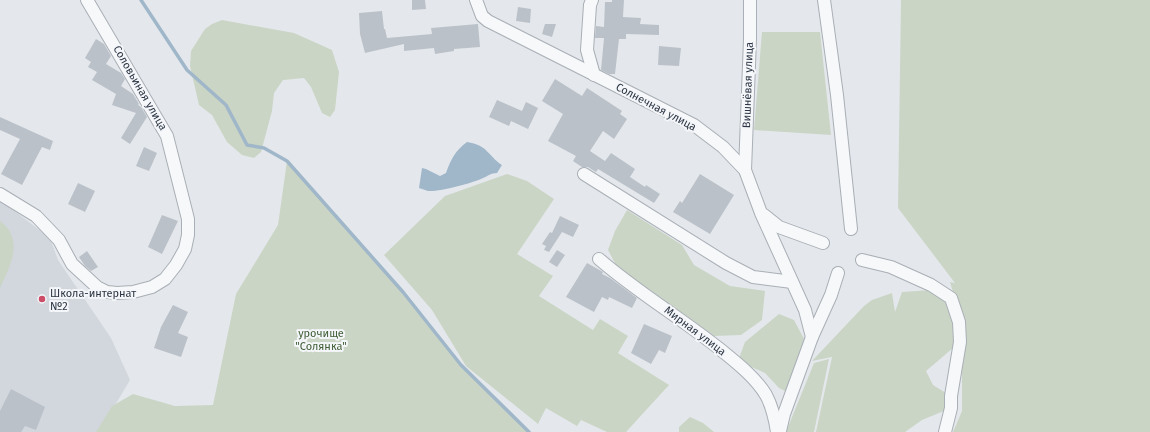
<svg xmlns="http://www.w3.org/2000/svg" width="1150" height="432" viewBox="0 0 1150 432" font-family="'Fira Sans',sans-serif">
	<style>
		.built { fill: #d2d7de }
		.green { fill: #cad5c5 }
		.water { fill: #a0b7ca }
		.lines { fill: none; stroke-linecap: round; stroke-linejoin: round }
		.stream { stroke: #a0b7ca; stroke-width: 3.5 }
		.building { fill: #bbc1c9 }
		.minor-casing { stroke: #a9afb6; stroke-width: 14 }
		.minor { stroke: #f7f8fa; stroke-width: 12 }
		.poi-dot { fill: #cd4d68; stroke: #f4f6f9; stroke-width: 1.5 }
		.labels { text-anchor: middle; dominant-baseline: central; stroke-width: 4; stroke-linejoin: round; paint-order: stroke }
		.street-label { font-size: 11px; fill: #2c3644; stroke: #f4f6f9 }
		.poi-label { font-size: 11px; fill: #2c3644; stroke: #f4f6f9; text-anchor: start }
		.park-label { font-size: 11px; fill: #436039; stroke: #f4f6f9 }
	</style>
	<rect width="100%" height="100%" fill="#e4e8ec"/>
	<!-- built -->
	<path class="built" d="M0,200L50,238L58,260L111,338L130,380L99,432H0Z"/>
	<!-- green -->
	<g class="green">
		<path d="M901,0H1150V432H953L962,411V322L950,282L955,283L898,208Z"/>
		<path d="M222,20L294,33L332,50L339,72L335,110L330,117L322,113L311,87L304,78L283,80L274,93L272,111L261,152L254,158L242,155L227,142L212,115L199,105L190,66L191,51L205,29L212,24Z"/>
		<path d="M762,32H820L831,135L754,130Z"/>
		<path d="M287,161L403,292L461,365L529,432H96L112,406L133,394L175,406L213,405L236,294L278,225Z"/>
		<path d="M507,174L527,181L554,199L517,254L553,276L539,296L593,330L600,319L628,336L618,353L669,385L626,432H607L581,420L577,426L546,408L538,424L466,366L432,310L384,255L445,196Z"/>
		<path d="M627,210L682,245L694,265L730,286L765,291L762,320L741,335L714,336L649,289L618,269L608,250L615,231Z"/>
		<path d="M0,221C25,240 10,266 0,288Z"/>
		<path d="M931,290L944,294L960,342L926,371L933,385L951,396V408L922,420L905,432H816L832,357L812,361L864,306L872,300L892,293L895,312L902,292Z"/>
		<path d="M779,314L794,320L804,339L787,392L779,388L765,373L738,361L745,342Z"/>
		<path d="M829,359L814,432H786L814,363Z"/>
		<path d="M690,417L703,423L714,432H679V427Z"/>
	</g>
	<!-- water -->
	<path class="water" d="M467,142C488,145 487,155 502,165L497,173C491,173 488,176 483,178C473,183 439,192 428,191C425,190 422,189 419,188L422,168L426,169L440,176L446,173C451,159 455,151 467,142Z"/>
	<g class="lines">
		<!-- stream -->
		<path class="stream" d="M141,0L187,70L226,105L247,145L264,148L287,161L403,292L461,365L529,432"/>
	</g>
	<!-- building -->
	<g class="building">
		<path d="M412,0H425L426,9L412,10Z"/>
		<path d="M612,0H624L623,17L641,18L640,24L659,25V35L626,34V39H619L615,74H609L601,70L604,38H595L596,26L604,27L605,2H612Z"/>
		<path d="M518,7L531,9L530,23L516,21Z"/>
		<path d="M382,11L384,29H385L387,38L432,34L431,28L478,24L480,47L454,49V51L435,54L434,48L404,51V44L365,53L360,34L359,13Z"/>
		<path d="M545,24H556L552,37L542,34Z"/>
		<path d="M96,39L104,44L111,56L106,64L121,73L125,79L121,86L133,94L139,104L138,105L141,107L147,117L130,144L121,138L136,113L112,105L116,94L92,80L97,72L88,67L91,62L85,58Z"/>
		<path d="M659,46L681,48L679,66L658,65Z"/>
		<path d="M555,79L582,96L587,88L622,111L620,114L627,119L614,139L603,131L590,151L605,161L611,153L635,169L630,177L645,187L646,185L660,194L654,203L598,169L596,172L588,167H582L573,161L576,156L548,141L563,114L542,101Z"/>
		<path d="M497,100L522,111L526,102L538,108L528,129L511,121L509,126L489,117Z"/>
		<path d="M0,117L53,141L50,150L42,147L22,185L1,174L20,139L0,130Z"/>
		<path d="M144,147L157,153L149,171L136,166Z"/>
		<path d="M700,174L734,195L710,234L673,212L680,201L682,203Z"/>
		<path d="M78,183L95,191L85,212L68,204Z"/>
		<path d="M162,215L178,221L162,254L148,247Z"/>
		<path d="M560,216L579,225L573,237L562,232L549,252L544,250L546,246L542,244L550,232L552,233Z"/>
		<path d="M557,250L565,255L557,267L549,262Z"/>
		<path d="M87,251L98,267L91,271L85,266L79,257Z"/>
		<path d="M587,263L603,272L602,274L610,278L637,298L632,308L609,297L608,300L602,297L594,312L566,297Z"/>
		<path d="M173,305L188,312L178,333L188,337L181,357L154,348L161,327Z"/>
		<path d="M644,324L672,336L665,353L659,350L651,364L631,353Z"/>
		<path d="M11,389L45,407L36,430L25,426L21,432H0V411Z"/>
	</g>
	<g class="lines">
		<!-- minor casing -->
		<g class="minor-casing">
			<g id="minor">
				<path d="M476,0L482,16L488,21L694,125L723,147L745,170L761,213L805,310L812,337"/>
				<path d="M592,0L590,5L587,50L594,75"/>
				<path d="M824,0L837,95L851,229"/>
				<path d="M745,170L750,39V0"/>
				<path d="M584,174L726,263L753,277L792,282"/>
				<path d="M0,194L36,216L59,240L72,264L97,287L107,292L117,293L133,292L152,287L165,279L176,265L185,249L188,235V219L167,136L87,0"/>
				<path d="M764,215L779,227L823,243"/>
				<path d="M599,259C637,292 681,318 721,350C737,363 755,377 766,395C772,406 775,419 777,432"/>
				<path d="M862,260L891,267L931,285L951,298L959,322L960,342L951,396V408L945,432"/>
				<path d="M780,431L784,414L812,337L831,295L838,273"/>
			</g>
		</g>
		<!-- minor -->
		<use href="#minor" class="minor"/>
	</g>
	<!-- markers -->
	<circle class="poi-dot" cx="42" cy="299" r="4"/>
	<g class="labels">
		<!-- street labels -->
		<g class="street-label">
			<text transform="translate(748 85) rotate(-88)">Вишнёвая улица</text>
			<text transform="translate(140 88) rotate(60)">Соловьиная улица</text>
			<text transform="translate(656 107) rotate(28)">Солнечная улица</text>
			<text transform="translate(695 331) rotate(37)">Мирная улица</text>
		</g>
		<!-- poi labels -->
		<g class="poi-label">
			<text x="50" y="293">Школа-интернат<tspan x="50" dy="13">№2</tspan></text>
		</g>
		<!-- park labels -->
		<g class="park-label">
			<text x="321" y="333">урочище<tspan x="321" dy="13">"Солянка"</tspan></text>
		</g>
	</g>
</svg>
